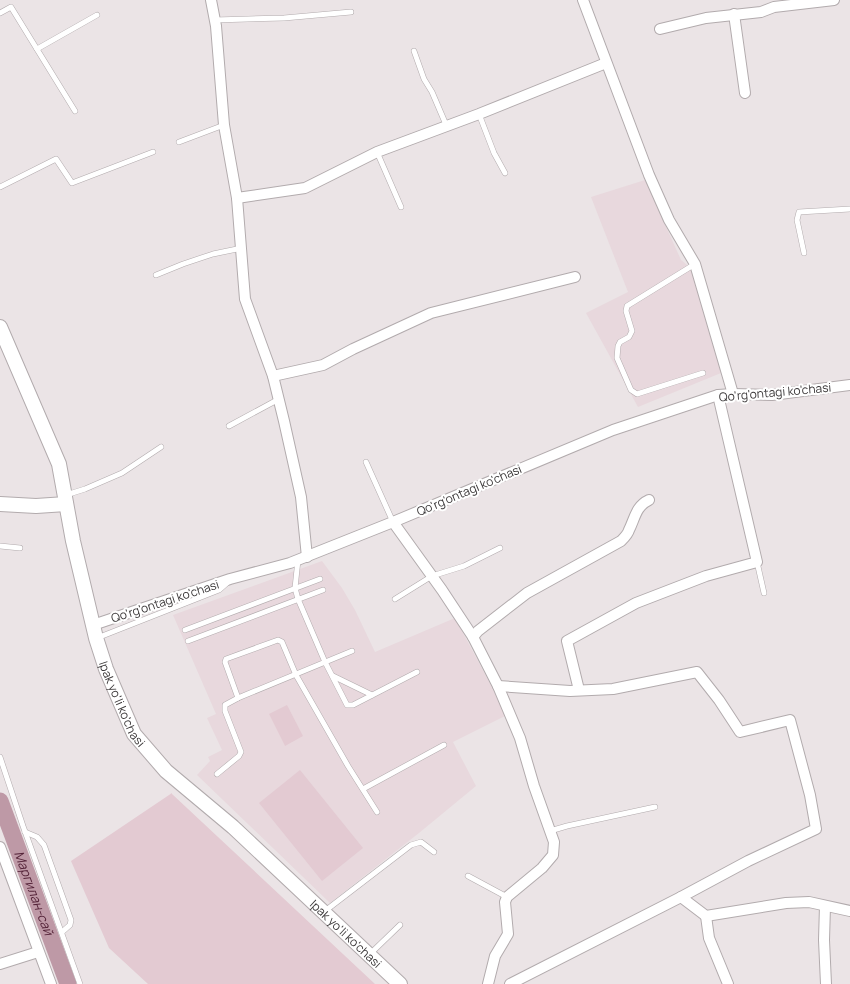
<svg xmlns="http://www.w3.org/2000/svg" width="850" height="984" viewBox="0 0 850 984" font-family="Manrope,sans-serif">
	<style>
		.built { fill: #e8d8dd }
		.green { fill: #e3cad2 }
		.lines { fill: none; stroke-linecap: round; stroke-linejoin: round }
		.river { stroke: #be99a6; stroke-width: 17 }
		.lane-casing { stroke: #b2abad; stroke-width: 6 }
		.street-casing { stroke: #b2abad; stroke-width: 12 }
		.secondary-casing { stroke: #b2abad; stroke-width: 16 }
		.lane { stroke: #fff; stroke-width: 5 }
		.street { stroke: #fff; stroke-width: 10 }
		.secondary { stroke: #fff; stroke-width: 14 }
		.labels { text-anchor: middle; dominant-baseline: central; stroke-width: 4; stroke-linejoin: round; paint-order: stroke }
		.street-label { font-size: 12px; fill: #3b3839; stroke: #fff }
		.water-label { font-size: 13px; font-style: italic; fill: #542338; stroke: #fff }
	</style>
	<rect width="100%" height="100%" fill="#ebe4e6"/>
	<!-- built -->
	<g class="built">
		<path d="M645,180L681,260L693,270L721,373L638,407L586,313L628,292L591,197Z"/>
		<path d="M322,561L342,588L355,610L375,652L455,618L494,691L505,716L453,742L476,786L419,833L330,903L197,775L210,761L208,757L222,750L207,718L216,714L173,615Z"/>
	</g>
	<!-- green -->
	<g class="green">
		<path d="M287,705L303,736L285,746L269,714Z"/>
		<path d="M300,770L363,848L322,881L259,803Z"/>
		<path d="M172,793V794L375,984H148L109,948L71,861Z"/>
	</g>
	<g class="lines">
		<!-- river -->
		<path class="river" id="s1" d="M0,801L68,984"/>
		<!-- lane casing -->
		<g class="lane-casing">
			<g id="lane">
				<path d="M0,13L11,7L75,111"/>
				<path d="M215,20L284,18L351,12"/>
				<path d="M37,49L97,15"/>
				<path d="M414,51L424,79L432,92L447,127"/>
				<path d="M479,114L494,153L505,173"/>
				<path d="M179,142L224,125"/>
				<path d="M377,152L401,207"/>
				<path d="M0,187L56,159L72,183L153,152"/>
				<path d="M804,253L797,220L799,212L850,209"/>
				<path d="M695,264L627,306L626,311L632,331L629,337L620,342L618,346L617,358L631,390L637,394L703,373"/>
				<path d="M156,275L183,264L213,254L242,248"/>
				<path d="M229,426L279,399"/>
				<path d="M366,462L393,522"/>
				<path d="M66,495L85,489L122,473L161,447"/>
				<path d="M0,546L20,548"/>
				<path d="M298,560L295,588L298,599L325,662L347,705H353L417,672"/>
				<path d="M757,562L764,593"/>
				<path d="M395,599L432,576L464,566L500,548"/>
				<path d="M185,630L320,579"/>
				<path d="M97,638L219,590L227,583"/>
				<path d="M188,641L323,590"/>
				<path d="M333,676L372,695"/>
				<path d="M238,698L225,662L226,659L278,640L282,642L296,675L348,766L377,812"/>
				<path d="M0,757L23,826L80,984"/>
				<path d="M217,774L239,756L241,752L225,711V705L238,698L352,651"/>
				<path d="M363,789L444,745"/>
				<path d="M550,831L567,826L655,807"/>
				<path d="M25,832L37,837L44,845L71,920L70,925L62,932"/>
				<path d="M468,876L507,897"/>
				<path d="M325,911L411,845L421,842L434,852"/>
				<path d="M370,954L400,925"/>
			</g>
		</g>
		<!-- street casing -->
		<g class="street-casing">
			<g id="street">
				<path d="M211,0L216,26L224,125L237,198L245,299L273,376L284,421L301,497L307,557"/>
				<path d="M583,0L649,175L669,220L695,264L733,394"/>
				<path d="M734,14L745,93"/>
				<path d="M660,29L706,18L761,12L774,7L834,0"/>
				<path d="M237,198L305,188L377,152L479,114L606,63"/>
				<path d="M273,376L323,365L353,349L431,313L575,277"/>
				<path d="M393,522L442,590L473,637L498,686L520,738L534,786L554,842L553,855L542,868L507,897L505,902L508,934L495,956L488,984"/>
				<path d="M93,625L230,579L290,563L393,522L613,430L718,395L733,394L772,395L850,385"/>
				<path d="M473,637L478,631L527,593L621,541C624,538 628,534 629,530C635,518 636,506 649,500"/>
				<path d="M498,686L570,691L613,689L697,672L719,700L740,732L790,720L810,795L816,829L748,861L681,897"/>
				<path d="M579,690L567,641L636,603L706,576L757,562L718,395"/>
				<path d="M0,847L51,984"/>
				<path d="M825,906L824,940L826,984"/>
				<path d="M706,916L709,938L728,984"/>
				<path d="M0,964L38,952"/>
				<path d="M510,984L681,897L706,916L786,903L809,902L850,911"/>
			</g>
		</g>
		<!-- secondary casing -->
		<g class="secondary-casing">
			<g id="secondary">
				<path id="s2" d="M0,327L59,464L73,541L96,638L106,669L134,734L166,771L233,827L400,984"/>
				<path d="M0,504L36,506L66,504"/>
			</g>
		</g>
		<!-- lane -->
		<use href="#lane" class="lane"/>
		<!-- street -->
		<use href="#street" class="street"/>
		<!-- secondary -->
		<use href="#secondary" class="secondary"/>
	</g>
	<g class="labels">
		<!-- street labels -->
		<g class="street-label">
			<text transform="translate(775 392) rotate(-5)">Qo'rg'ontagi ko'chasi</text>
			<text transform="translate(469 490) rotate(-23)">Qo'rg'ontagi ko'chasi</text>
			<text transform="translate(165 601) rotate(-18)">Qo'rg'ontagi ko'chasi</text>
			<text stroke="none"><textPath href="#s2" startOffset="398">Ipak yo'li ko'chasi</textPath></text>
			<text stroke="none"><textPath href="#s2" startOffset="722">Ipak yo'li ko'chasi</textPath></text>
		</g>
		<!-- water labels -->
		<g class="water-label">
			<text stroke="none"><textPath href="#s1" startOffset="98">Маргилан-сай</textPath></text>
		</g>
	</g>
</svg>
